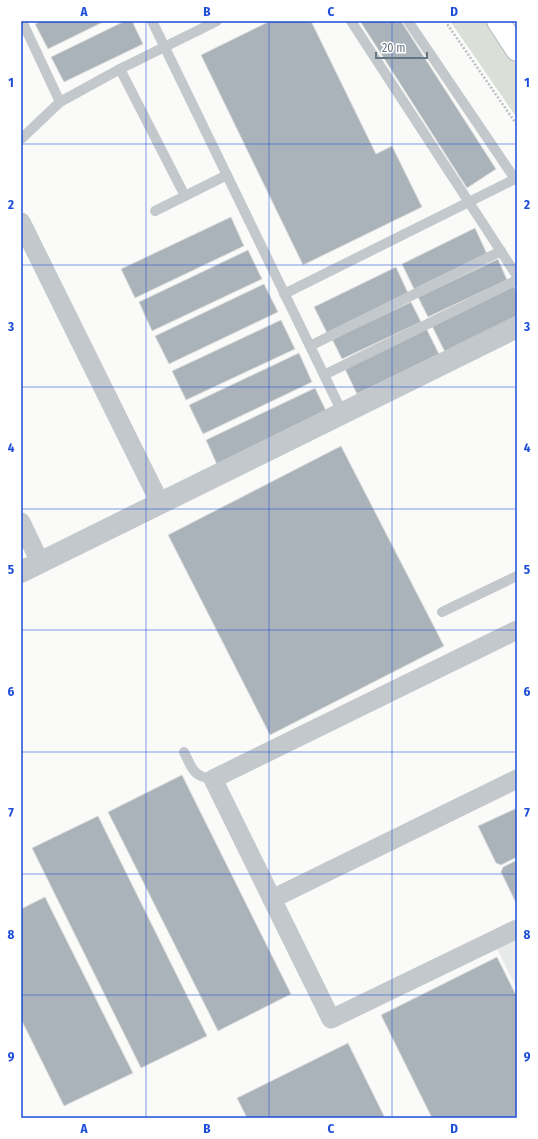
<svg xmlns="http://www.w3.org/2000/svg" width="538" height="1139" viewBox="0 0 538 1139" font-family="'Fira Sans Condensed',sans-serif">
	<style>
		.built { fill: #e8e9e9 }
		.green { fill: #dadfd7 }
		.building { fill: #aab3b9; stroke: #dcdcda }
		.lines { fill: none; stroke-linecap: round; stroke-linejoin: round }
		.primary-casing { stroke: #b5babe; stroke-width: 24 }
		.path { stroke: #bbbfc2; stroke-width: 2.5; stroke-dasharray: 2 2; stroke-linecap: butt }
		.service { stroke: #c3c8cc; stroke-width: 10 }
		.minor { stroke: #c3c8cc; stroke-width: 19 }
		.tertiary { stroke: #c3c8cc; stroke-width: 22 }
		.primary { stroke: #fff; stroke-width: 22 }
		.grid { fill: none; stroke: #1d4ed8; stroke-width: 1; stroke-opacity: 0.55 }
		.neatline { fill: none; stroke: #1d4ed8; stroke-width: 1.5 }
		.grid-label { font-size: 13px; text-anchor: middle; font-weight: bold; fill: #1d4ed8 }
	</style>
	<rect width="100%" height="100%" fill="#fafaf8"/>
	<!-- built -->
	<path class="built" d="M517,939V989L497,949Z"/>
	<!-- green -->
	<path class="green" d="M450,21H486L517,66V118Z"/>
	<!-- building -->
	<g class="building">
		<path d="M41,21H105L48,49L35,24Z"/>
		<path d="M125,21H132L143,44L64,82L51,57Z"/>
		<path d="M270,21H311L376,154L392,146L422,207L303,265L201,55Z"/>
		<path d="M360,21H401L496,169L467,188Z"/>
		<path d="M231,217L244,246L135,298L121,269Z"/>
		<path d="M475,228L487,254L414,289L402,264Z"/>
		<path d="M248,250L262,279L152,331L139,302Z"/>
		<path d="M498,259L507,280L428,317L418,297Z"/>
		<path d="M396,267L408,293L327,333L314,307Z"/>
		<path d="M264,284L278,312L169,364L155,336Z"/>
		<path d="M514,286L517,292V316L445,352L432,326Z"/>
		<path d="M411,302L421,322L342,359L332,339Z"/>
		<path d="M281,320L295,349L186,400L172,371Z"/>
		<path d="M426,328L439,354L357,394L345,369Z"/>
		<path d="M299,353L312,382L203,434L189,405Z"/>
		<path d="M315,388L329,417L219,469L206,440Z"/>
		<path d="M341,446L444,646L270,735L168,535Z"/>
		<path d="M182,775L291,994L218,1031L108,812Z"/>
		<path d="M517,808V857L501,865L496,863L478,826Z"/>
		<path d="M98,816L207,1036L141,1068L32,848Z"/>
		<path d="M517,860V905L501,872L503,867Z"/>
		<path d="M45,897L133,1073L64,1106L21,1019V909Z"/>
		<path d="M497,957L517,997V1118H432L381,1015Z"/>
		<path d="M348,1043L385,1118H247L237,1098Z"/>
	</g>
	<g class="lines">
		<!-- primary casing -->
		<g class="primary-casing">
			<path id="primary" d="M498,21L517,50"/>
		</g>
		<!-- path -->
		<path class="path" d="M445,21L517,125"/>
		<!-- service -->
		<g class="service">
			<path d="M22,21L60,102"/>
			<path d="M152,21L341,410"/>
			<path d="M351,21L517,276"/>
			<path d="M408,21L515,179"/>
			<path d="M120,69L185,196"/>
			<path d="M21,139L60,102L120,69L217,21"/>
			<path d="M155,211L227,175"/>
			<path d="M284,294L517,178"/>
			<path d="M310,346L501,251"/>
			<path d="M324,375L517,280"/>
			<path d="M442,612L517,576"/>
			<path d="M184,752C192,768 193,777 213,779"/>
		</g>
		<!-- minor -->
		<g class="minor">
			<path d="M21,222L160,503"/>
			<path d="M21,522L40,562"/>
			<path d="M517,630L213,779L331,1019L517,929"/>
			<path d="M272,899L517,779"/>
		</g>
		<!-- tertiary -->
		<path class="tertiary" d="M21,572L517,327"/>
		<!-- primary -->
		<use href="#primary" class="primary"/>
	</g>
	<!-- grid -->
	<path class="grid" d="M146,21V1118M269,21V1118M392,21V1118M21,144H517M21,265H517M21,387H517M21,509H517M21,630H517M21,752H517M21,874H517M21,995H517"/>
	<!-- border -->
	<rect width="538" height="1139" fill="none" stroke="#ffffff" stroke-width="44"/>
	<!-- scale -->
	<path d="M376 52v6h51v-6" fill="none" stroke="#657683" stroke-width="2"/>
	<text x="382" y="52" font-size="12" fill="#657683" stroke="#ffffff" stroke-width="3" paint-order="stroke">20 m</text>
	<rect x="22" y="22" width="494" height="1095" class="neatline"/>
	<g class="grid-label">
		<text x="84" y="16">A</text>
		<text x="207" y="16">B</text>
		<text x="331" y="16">C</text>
		<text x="454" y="16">D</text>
		<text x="11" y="87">1</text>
		<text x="527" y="87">1</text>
		<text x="11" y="209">2</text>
		<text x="527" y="209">2</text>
		<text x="11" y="331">3</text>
		<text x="527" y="331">3</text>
		<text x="11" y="452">4</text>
		<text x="527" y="452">4</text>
		<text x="11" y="574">5</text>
		<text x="527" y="574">5</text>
		<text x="11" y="696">6</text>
		<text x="527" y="696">6</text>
		<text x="11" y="817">7</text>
		<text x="527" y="817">7</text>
		<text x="11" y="939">8</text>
		<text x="527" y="939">8</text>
		<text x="11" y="1061">9</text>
		<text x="527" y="1061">9</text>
		<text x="84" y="1133">A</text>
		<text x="207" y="1133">B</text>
		<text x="331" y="1133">C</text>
		<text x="454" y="1133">D</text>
	</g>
</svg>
